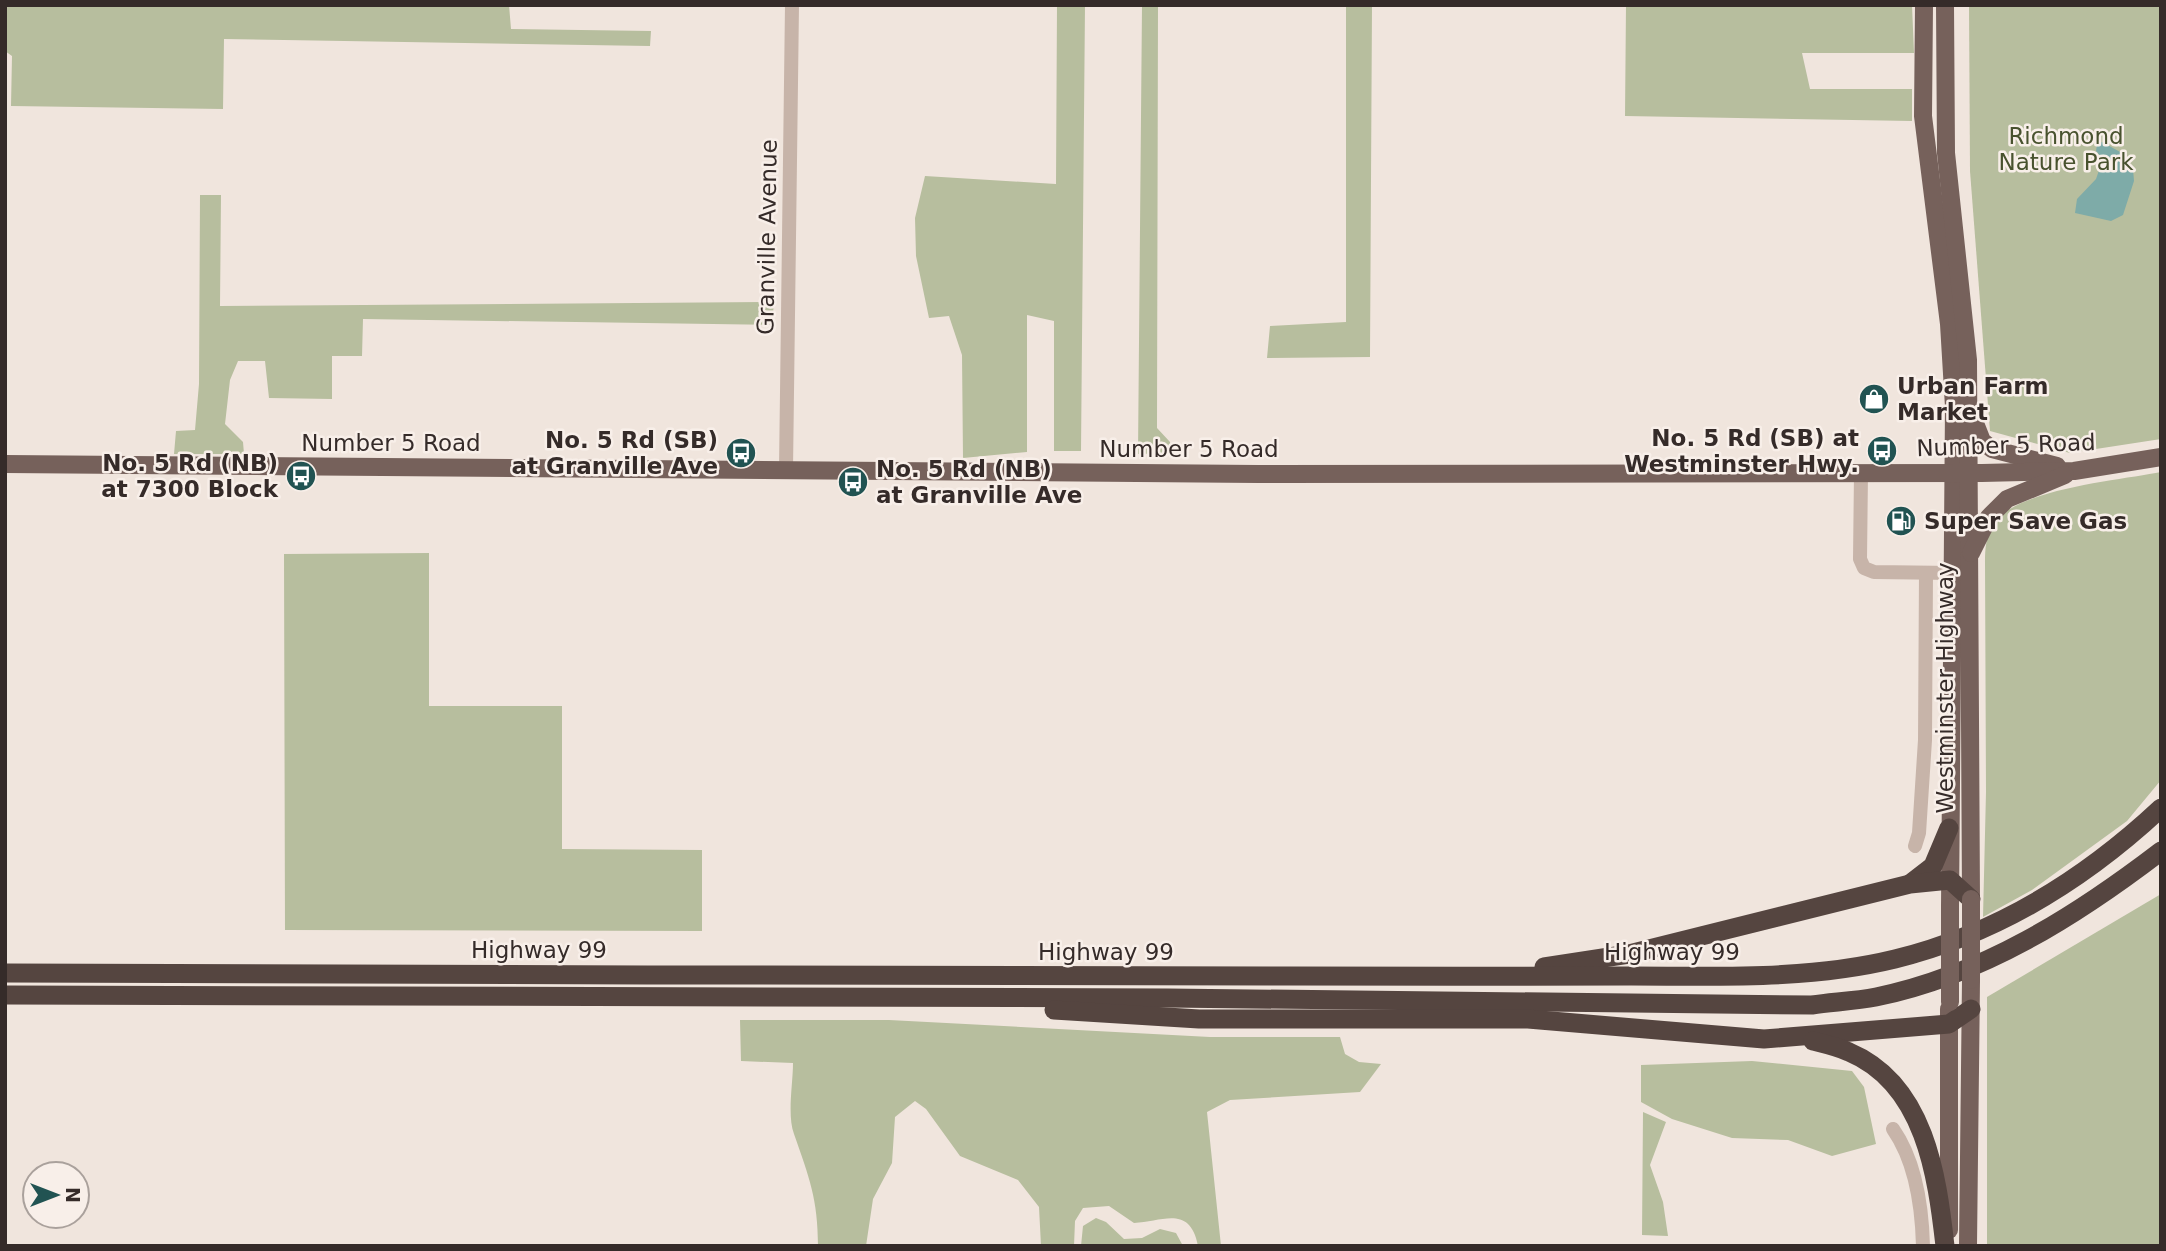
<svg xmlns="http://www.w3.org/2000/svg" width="2166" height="1251" viewBox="0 0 2166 1251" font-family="'DejaVu Sans',sans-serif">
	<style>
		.green { fill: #b7be9e }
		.water { fill: #7eaba8 }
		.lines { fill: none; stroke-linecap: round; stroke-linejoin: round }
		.minor { stroke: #c7b4a9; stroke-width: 14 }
		.major { stroke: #76615b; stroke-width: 18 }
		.highway { stroke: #554540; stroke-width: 19 }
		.major-bridge { stroke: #76615b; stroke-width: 18 }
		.labels { text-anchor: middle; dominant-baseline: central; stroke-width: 5; stroke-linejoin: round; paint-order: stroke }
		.park-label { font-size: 23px; fill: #48522e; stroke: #f8efe9 }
		.street-label { font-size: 23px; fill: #352b29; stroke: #f8efe9 }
		.poi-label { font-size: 23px; font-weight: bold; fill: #352b29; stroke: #f8efe9; text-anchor: start }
	</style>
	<rect width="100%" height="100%" fill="#f0e5dd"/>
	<!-- green -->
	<g class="green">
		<path d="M5,5H509L511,29L651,31L650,46L224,39L223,109L11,106L12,56L5,51Z"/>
		<path d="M1057,5H1085L1081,451H1054V321L1027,315V452L963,458L962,355L949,316L929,318L916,256L915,218L925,176L1056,184Z"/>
		<path d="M1142,5H1158L1157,428L1170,442L1171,453L1138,454Z"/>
		<path d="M1346,5H1372L1370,357L1267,358L1270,326L1346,322Z"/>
		<path d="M1626,5H1912L1914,53H1802L1810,89H1912V121L1625,116Z"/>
		<path d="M1969,5H2161V439L2070,453L1990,431L1970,171Z"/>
		<path d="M200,195H221L220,306L773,302L774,325L363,319L362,356H332V399L269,398L265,361H238L230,380L225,424L243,442L244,454H174L176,431L195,430L199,384Z"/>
		<path d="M2161,472V780L2127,821L2032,890L1983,917L1986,792L1985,562C1985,549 1986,536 1993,525C2013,489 2122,480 2161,472Z"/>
		<path d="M429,553V706H562V849L702,850V931L285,930L284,554Z"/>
		<path d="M2161,894V1246H1987V997Z"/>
		<path d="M740,1020H889L1210,1037H1340L1345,1054L1359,1062L1381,1064L1360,1092L1230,1100L1207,1112L1221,1246H1198C1190,1204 1162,1222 1134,1223L1109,1206L1083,1208L1075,1221L1074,1246H1041L1039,1207L1018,1180L960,1156L926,1109L915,1101L895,1117L892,1163L873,1199L866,1246H818C818,1199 809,1177 794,1134C787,1115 793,1084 793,1063L741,1061Z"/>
		<path d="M1752,1061L1852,1071L1864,1087L1876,1144L1832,1156L1788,1140L1732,1138L1672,1119L1641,1102V1065Z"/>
		<path d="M1643,1112L1666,1122L1650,1165L1663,1202L1668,1236L1642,1235Z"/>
		<path d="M1096,1218L1106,1222L1124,1239L1142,1238L1160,1229L1176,1233L1183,1246H1081L1083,1226Z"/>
	</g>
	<!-- water -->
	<path class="water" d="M2102,142L2122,153L2125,164L2133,169L2134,181L2123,215L2111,221L2075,213L2077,199L2096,179L2103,159L2096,151L2097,145Z"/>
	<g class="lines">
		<!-- minor -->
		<g class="minor">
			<path d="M786,470L792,5"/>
			<path d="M1861,473L1860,559L1864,568L1874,572L1953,573"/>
			<path d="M1915,846L1919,833L1925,740L1926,573"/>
			<path d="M1893,1129C1916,1162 1922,1206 1923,1246"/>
		</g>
		<!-- major -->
		<g class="major">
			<path d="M1924,5L1923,116L1949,324L1954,407L1950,907"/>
			<path d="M1945,5L1946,153L1968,360L1971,899"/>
			<path d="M1973,418L1982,441L1992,449L2057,466"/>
			<path d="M5,464L1258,474L1982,473L2074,471L2161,457"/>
			<path d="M1971,553L1989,517L2007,499L2065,475"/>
			<path d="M1949,1009V1230"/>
			<path d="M1968,1246L1971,980"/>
		</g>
		<!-- highway -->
		<g class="highway">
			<path d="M1911,883L1933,866L1949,828"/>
			<path d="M1544,967L1629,954L1910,884L1950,880L1971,899"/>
			<path d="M5,973C433,974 860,976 1288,976C1402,976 1517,977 1631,976C1719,976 1809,980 1895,959C1997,934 2085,879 2161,808"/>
			<path d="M5,995L1168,998L1812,1005C1833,1002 1855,1001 1876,997C1983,975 2076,916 2161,851"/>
			<path d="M1054,1010L1199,1019H1528L1764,1039L1949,1024L1971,1009"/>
			<path d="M1813,1041C1825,1044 1838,1047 1849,1052C1925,1084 1937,1175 1945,1246"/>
		</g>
		<!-- major-bridge -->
		<g class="major-bridge">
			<path d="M1971,899V980"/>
			<path d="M1950,1002V907"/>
		</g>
	</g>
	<!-- icons -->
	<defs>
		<g id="shop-disc" transform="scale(1.575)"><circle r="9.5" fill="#215352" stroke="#f8efe9"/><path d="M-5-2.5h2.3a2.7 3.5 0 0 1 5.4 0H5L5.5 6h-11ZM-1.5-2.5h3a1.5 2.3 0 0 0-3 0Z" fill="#fff"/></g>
		<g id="bus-disc" transform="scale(1.575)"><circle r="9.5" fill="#215352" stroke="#f8efe9"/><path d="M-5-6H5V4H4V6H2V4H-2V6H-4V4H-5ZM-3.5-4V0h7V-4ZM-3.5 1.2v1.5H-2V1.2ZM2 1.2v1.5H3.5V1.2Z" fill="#fff"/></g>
		<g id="fuel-disc" transform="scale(1.575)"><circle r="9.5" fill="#215352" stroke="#f8efe9"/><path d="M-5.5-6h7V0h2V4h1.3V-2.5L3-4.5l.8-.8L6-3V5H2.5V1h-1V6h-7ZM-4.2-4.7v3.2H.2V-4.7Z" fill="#fff"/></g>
	</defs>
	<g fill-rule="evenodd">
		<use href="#shop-disc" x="1874" y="399"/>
		<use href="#bus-disc" x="1882" y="451"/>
		<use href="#bus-disc" x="741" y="453"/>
		<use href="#bus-disc" x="301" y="476"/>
		<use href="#bus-disc" x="853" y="482"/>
		<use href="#fuel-disc" x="1901" y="521"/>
	</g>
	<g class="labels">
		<!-- park labels -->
		<g class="park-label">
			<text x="2066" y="136">Richmond<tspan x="2066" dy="26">Nature Park</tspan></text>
		</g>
		<!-- street labels -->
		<g class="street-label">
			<text transform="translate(767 237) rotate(-89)">Granville Avenue</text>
			<text x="391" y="443">Number 5 Road</text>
			<text transform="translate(2006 445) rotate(-2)">Number 5 Road</text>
			<text x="1189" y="449">Number 5 Road</text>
			<text transform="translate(1945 688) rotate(-90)">Westminster Highway</text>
			<text x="539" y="950">Highway 99</text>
			<text x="1106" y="952">Highway 99</text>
			<text x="1672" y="952">Highway 99</text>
		</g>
		<!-- poi labels -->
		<g class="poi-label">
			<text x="1897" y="386">Urban Farm<tspan x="1897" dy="26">Market</tspan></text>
			<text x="1859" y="438" text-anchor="end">No. 5 Rd (SB) at<tspan x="1859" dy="26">Westminster Hwy.</tspan></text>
			<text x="718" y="440" text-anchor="end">No. 5 Rd (SB)<tspan x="718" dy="26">at Granville Ave</tspan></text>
			<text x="278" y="463" text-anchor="end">No. 5 Rd (NB)<tspan x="278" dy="26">at 7300 Block</tspan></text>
			<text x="876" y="469">No. 5 Rd (NB)<tspan x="876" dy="26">at Granville Ave</tspan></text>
			<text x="1924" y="521">Super Save Gas</text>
		</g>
	</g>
	<!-- border -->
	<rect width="2166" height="1251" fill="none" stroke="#352b29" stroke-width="14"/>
	<!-- north arrow -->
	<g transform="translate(56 1195) rotate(90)"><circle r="33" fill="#f8efe9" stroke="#aaa19c" stroke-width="2"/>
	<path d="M0-5L12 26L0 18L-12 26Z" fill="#215352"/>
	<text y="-10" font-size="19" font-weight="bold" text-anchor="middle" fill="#352b29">N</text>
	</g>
</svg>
